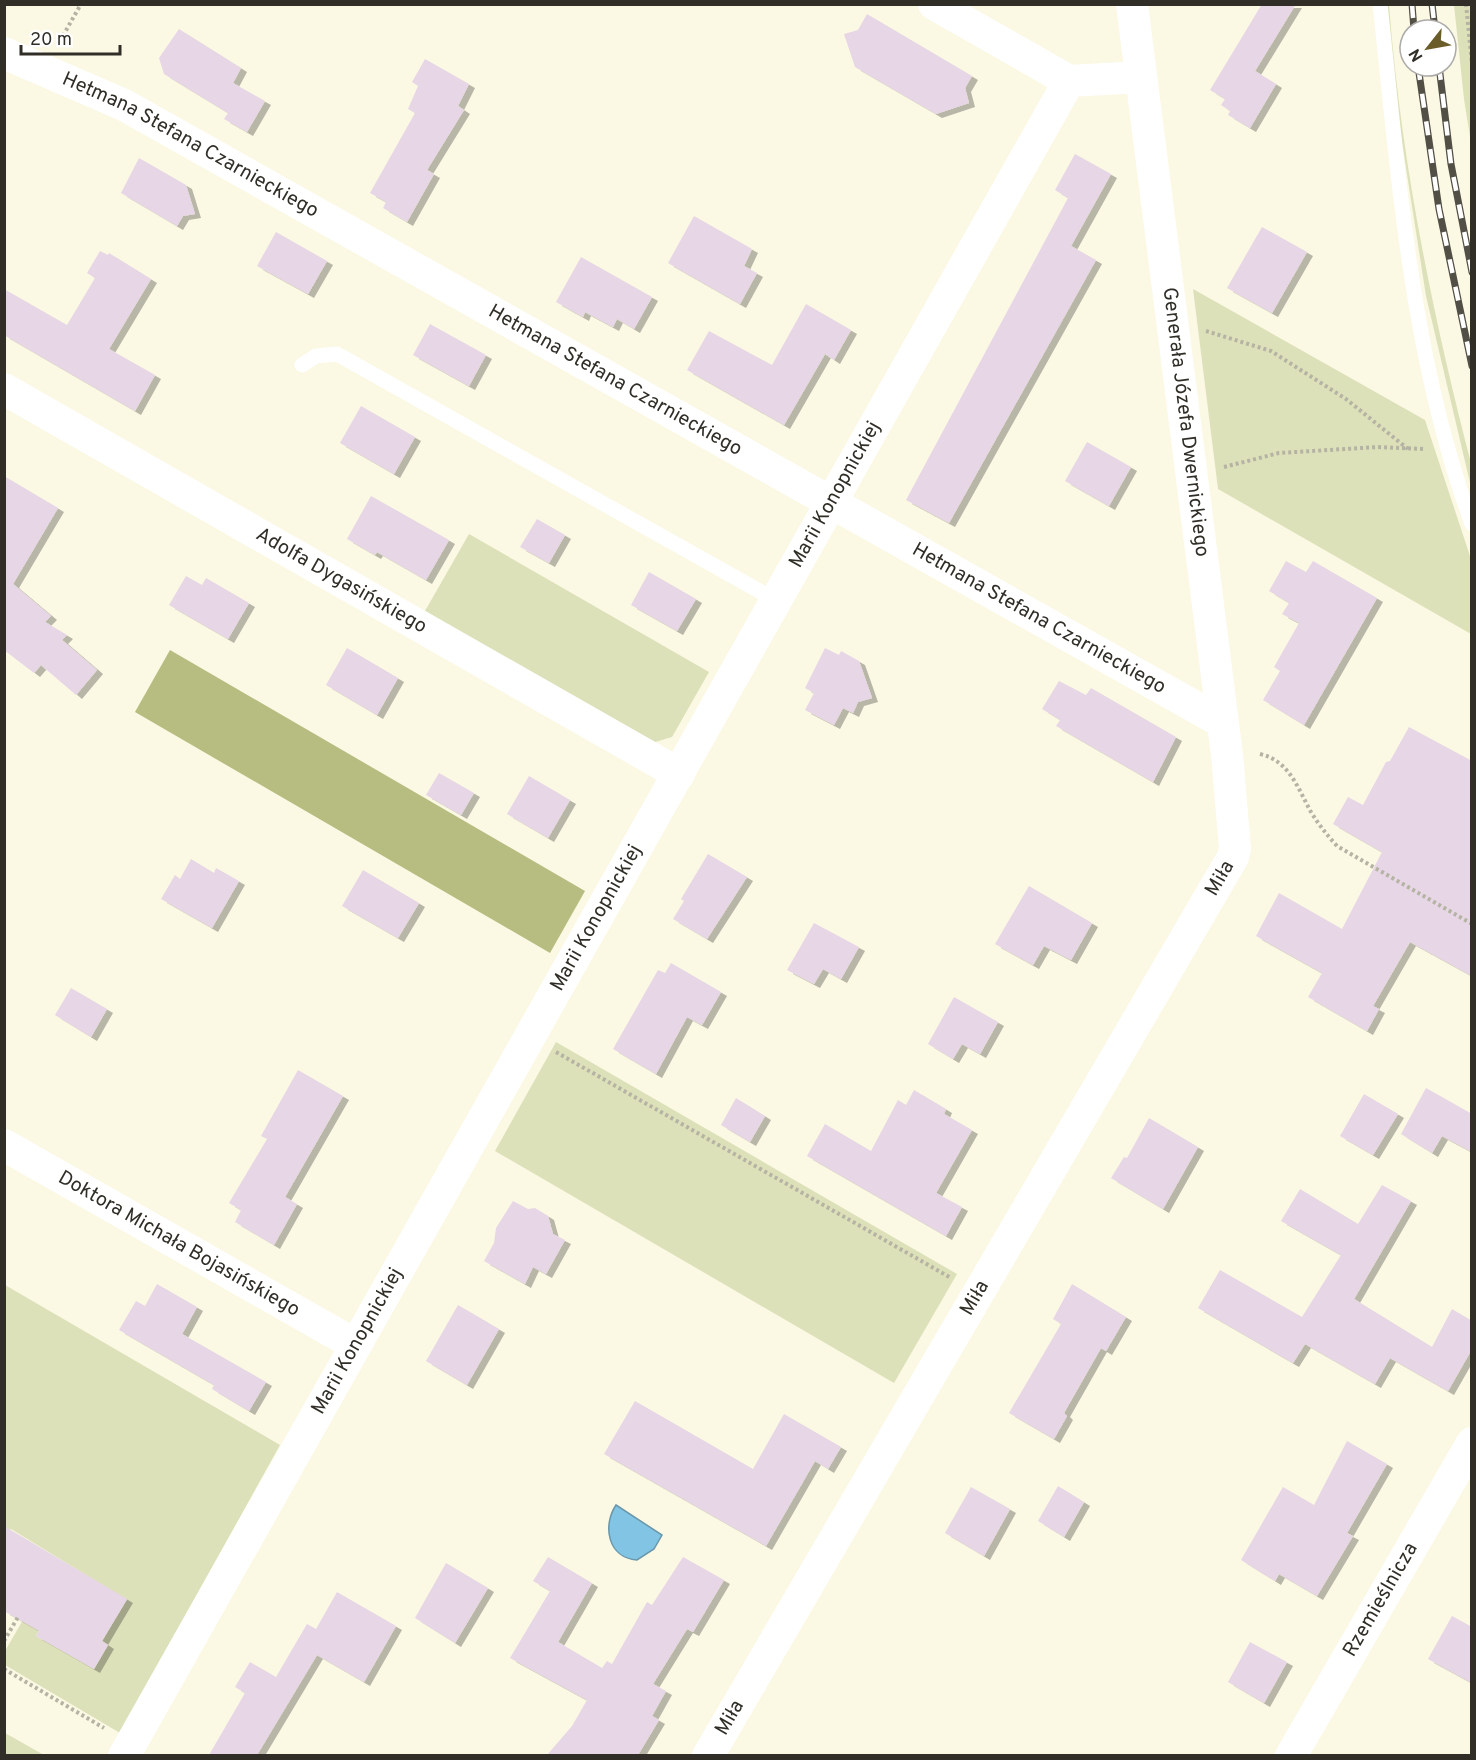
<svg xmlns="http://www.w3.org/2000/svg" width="1476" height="1760" viewBox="0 0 1476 1760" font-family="Overpass,sans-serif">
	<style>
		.green { fill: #dde1b9 }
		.forest { fill: #b7bd80 }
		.water { fill: #82c4e4; stroke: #6997ab; stroke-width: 1.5 }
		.building { fill: #e7d7e6; filter: url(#shadow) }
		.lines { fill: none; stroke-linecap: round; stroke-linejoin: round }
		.path { stroke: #b5b3a3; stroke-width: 4; stroke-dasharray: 3 3; stroke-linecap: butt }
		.lane { stroke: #fff; stroke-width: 15 }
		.street { stroke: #fff; stroke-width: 32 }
		.rail-casing { stroke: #514f46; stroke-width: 7 }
		.rail { stroke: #fff; stroke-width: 4.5; stroke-dasharray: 14; stroke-linecap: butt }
		.labels { text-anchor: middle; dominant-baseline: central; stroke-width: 4.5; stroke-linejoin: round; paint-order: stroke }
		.street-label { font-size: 20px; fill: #302e27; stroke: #fff }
	</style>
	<defs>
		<filter id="shadow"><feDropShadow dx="6" dy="4" stdDeviation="0" flood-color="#0004"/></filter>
	</defs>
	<rect width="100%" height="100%" fill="#fbf8e4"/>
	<!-- green -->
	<g class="green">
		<path d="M1385,5H1389C1401,160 1432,313 1471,463V487L1426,296L1397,110Z"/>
		<path d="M1454,5H1471V143L1464,99Z"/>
		<path d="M1193,289L1425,420L1471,559V634L1218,489Z"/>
		<path d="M469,534L709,672L672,737L652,743L425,611Z"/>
		<path d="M556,1042L957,1274L894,1383L495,1151Z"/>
		<path d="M5,1285L280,1445L120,1733L5,1665V1651L23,1620L40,1629L36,1636L94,1669L108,1645L102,1641L127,1600L11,1529L9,1531L5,1529Z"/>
		<path d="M4,1733H5L44,1755H5Z"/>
	</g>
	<!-- forest -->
	<path class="forest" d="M170,650L585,891L550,953L135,712Z"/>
	<!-- water -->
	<path class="water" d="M616,1505L662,1535L654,1549L637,1560C608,1558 602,1526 616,1505Z"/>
	<!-- building -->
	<g class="building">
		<path d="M1262,4H1296L1255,71L1276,84L1250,128L1228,115L1230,111L1221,105L1225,99L1210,90Z"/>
		<path d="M867,14L972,76L965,88L969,103L936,114L855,67L844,34L858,30Z"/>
		<path d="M179,29L241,68L233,83L265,101L247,132L224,119L228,113L164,74L159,58Z"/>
		<path d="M425,59L469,84L458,106L464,110L427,170L434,174L407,222L383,208L386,202L370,193L415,113L408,109L418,86L412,82Z"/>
		<path d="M1075,154L1111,174L1071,246L1096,260L949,523L906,500L1068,198L1055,190Z"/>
		<path d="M139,158L186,185L195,214L183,216L177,226L121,193Z"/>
		<path d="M694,216L752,249L744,266L757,273L740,304L668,263Z"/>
		<path d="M1262,227L1307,252L1272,313L1227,288Z"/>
		<path d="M276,232L327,261L308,294L257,266Z"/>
		<path d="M100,251L108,255L109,253L151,279L109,349L155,375L135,411L4,335V289L67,325L95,278L87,273Z"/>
		<path d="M581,257L652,297L634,329L617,319L613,327L585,312L583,317L556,302Z"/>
		<path d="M806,304L851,330L834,360L825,354L784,425L687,370L709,331L772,365Z"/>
		<path d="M430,324L486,355L469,386L413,355Z"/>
		<path d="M361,406L415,437L394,474L340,443Z"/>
		<path d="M1087,442L1131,467L1109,506L1065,481Z"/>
		<path d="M4,476L58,508L13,584L51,616L45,622L67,635L62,640L97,670L76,695L41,665L34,673L4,650Z"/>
		<path d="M371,496L449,540L426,580L377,552L375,555L347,539Z"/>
		<path d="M537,519L565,535L549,563L520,547Z"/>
		<path d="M1286,561L1306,572L1313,561L1377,598L1304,725L1263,700L1280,671L1274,667L1299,623L1282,614L1289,603L1269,591Z"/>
		<path d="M649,572L696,599L677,631L631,605Z"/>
		<path d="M186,576L202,585L206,578L249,603L228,639L169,605Z"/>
		<path d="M347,648L398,678L377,715L326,685Z"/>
		<path d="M825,648L839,655L841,651L859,661L872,698L858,702L853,713L843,708L834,725L805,710L814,693L805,688Z"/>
		<path d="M1059,681L1086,695L1091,688L1176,737L1153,782L1056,726L1060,720L1042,709Z"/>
		<path d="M1409,727L1472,761V976L1410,942L1373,1006L1379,1009L1367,1031L1308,997L1322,973L1256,936L1279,893L1342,929L1382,852L1333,824L1348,797L1363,805L1386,762L1390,761Z"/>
		<path d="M439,773L474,793L461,815L426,795Z"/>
		<path d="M529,776L570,800L548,838L507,814Z"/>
		<path d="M708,854L747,877L707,939L673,919L684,901L681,899Z"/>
		<path d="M191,859L214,873L216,868L239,881L212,928L161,899L175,875L180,879Z"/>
		<path d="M363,870L419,903L398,938L342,906Z"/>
		<path d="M1029,886L1092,923L1071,960L1044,946L1033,965L995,944Z"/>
		<path d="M814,923L859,947L841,979L823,969L814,984L787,970Z"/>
		<path d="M671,963L721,992L702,1025L687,1017L656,1074L613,1049L658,970L665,973Z"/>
		<path d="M71,988L107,1009L91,1037L55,1015Z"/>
		<path d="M954,997L998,1022L980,1054L962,1044L953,1059L928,1044Z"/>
		<path d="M298,1070L343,1096L285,1197L297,1204L274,1245L235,1222L241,1210L229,1203L267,1139L261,1136Z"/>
		<path d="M1426,1088L1472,1114V1152L1442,1136L1432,1153L1401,1134Z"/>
		<path d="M914,1090L946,1109L944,1114L972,1130L936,1193L962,1207L946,1236L807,1156L825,1124L871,1151L898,1100L906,1105Z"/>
		<path d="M1364,1094L1398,1114L1373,1155L1340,1136Z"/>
		<path d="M736,1098L765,1116L750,1142L721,1125Z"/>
		<path d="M1149,1118L1198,1147L1163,1209L1111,1178L1124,1157L1127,1158Z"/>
		<path d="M1382,1185L1411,1201L1354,1299L1432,1347L1452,1309L1472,1321V1349L1448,1391L1390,1358L1375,1384L1305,1344L1293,1363L1198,1308L1220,1270L1302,1317L1341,1255L1281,1221L1300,1189L1358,1224Z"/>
		<path d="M513,1201L528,1209L535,1208L548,1216L553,1234L565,1240L546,1274L533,1267L525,1284L484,1261L494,1243L496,1228Z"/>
		<path d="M157,1284L197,1307L182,1334L266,1382L249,1411L212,1389L214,1385L119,1330L136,1301L145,1306Z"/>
		<path d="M1072,1284L1126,1317L1106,1351L1101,1348L1064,1413L1067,1416L1054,1439L1009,1413L1061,1324L1053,1319Z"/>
		<path d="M458,1305L499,1329L467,1385L426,1361Z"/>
		<path d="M635,1401L753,1469L784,1414L841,1447L828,1469L815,1461L766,1546L604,1454Z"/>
		<path d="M1347,1441L1387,1464L1347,1533L1353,1536L1317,1596L1279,1574L1275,1581L1241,1560L1283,1487L1314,1505Z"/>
		<path d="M1058,1486L1084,1502L1064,1537L1038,1521Z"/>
		<path d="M971,1487L1010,1509L984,1556L945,1533Z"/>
		<path d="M4,1526L127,1599L102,1641L108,1645L94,1669L36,1636L39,1631L4,1611Z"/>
		<path d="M548,1557L592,1583L558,1642L602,1668L607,1661L612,1664L647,1602L652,1605L683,1557L724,1580L693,1632L687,1629L653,1684L666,1691L652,1716L659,1720L638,1755H547L572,1726L587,1700L510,1658L550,1591L533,1581Z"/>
		<path d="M446,1563L488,1588L455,1643L415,1618Z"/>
		<path d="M337,1592L396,1626L364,1682L317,1655L257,1755H209L245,1693L235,1687L250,1662L276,1677L307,1624L316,1629Z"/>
		<path d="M1452,1616L1472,1627V1683L1428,1659Z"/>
		<path d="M1250,1642L1287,1662L1264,1703L1228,1682Z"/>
	</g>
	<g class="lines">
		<!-- path -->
		<g class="path">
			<path d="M1466,4L1472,64"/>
			<path d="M60,41L81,4"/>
			<path d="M1206,331L1271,351L1346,399L1408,449"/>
			<path d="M1224,467L1279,453L1378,447L1424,449"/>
			<path d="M1260,754C1290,761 1298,789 1311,812C1319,825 1327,835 1337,846L1472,924"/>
			<path d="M556,1052L951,1278"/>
			<path d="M4,1641L18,1617"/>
			<path d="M4,1669L104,1728"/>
		</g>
		<!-- lane -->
		<g class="lane">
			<path d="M1380,4C1399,179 1411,358 1472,524"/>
			<path d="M302,365L316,356L337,354L777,601"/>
		</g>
		<!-- street -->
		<g class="street">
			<path d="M934,4L1069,81L1141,77"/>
			<path id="s1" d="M4,53L124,105L1222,722"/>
			<path id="s2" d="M4,389L679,774"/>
			<path id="s3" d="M4,1145L354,1344"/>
			<path id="s4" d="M124,1756L1069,81"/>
			<path id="s5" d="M708,1756L1233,857L1235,848L1227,755L1132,4"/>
			<path id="s6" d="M1291,1756L1472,1443"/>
		</g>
		<!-- rail casing -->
		<g class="rail-casing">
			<g id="rail">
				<path d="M1412,4L1414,30"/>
				<path d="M1432,4L1435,30"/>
				<path d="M1418,66L1439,209L1472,366"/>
				<path d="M1439,66L1451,164L1472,272"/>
			</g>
		</g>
		<!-- rail -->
		<use href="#rail" class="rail"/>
	</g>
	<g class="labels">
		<!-- street labels -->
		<g class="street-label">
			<text stroke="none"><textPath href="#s1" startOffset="208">Hetmana Stefana Czarnieckiego</textPath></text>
			<text stroke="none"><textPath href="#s1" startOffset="694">Hetmana Stefana Czarnieckiego</textPath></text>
			<text transform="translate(1185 422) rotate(83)">Generała Józefa Dwernickiego</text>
			<text stroke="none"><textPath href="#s4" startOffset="1448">Marii Konopnickiej</textPath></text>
			<text stroke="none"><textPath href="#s2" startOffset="388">Adolfa Dygasińskiego</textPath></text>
			<text stroke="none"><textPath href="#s1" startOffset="1180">Hetmana Stefana Czarnieckiego</textPath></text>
			<text stroke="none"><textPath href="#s5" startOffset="1016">Miła</textPath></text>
			<text stroke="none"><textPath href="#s4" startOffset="962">Marii Konopnickiej</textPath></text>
			<text stroke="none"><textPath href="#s3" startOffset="201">Doktora Michała Bojasińskiego</textPath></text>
			<text stroke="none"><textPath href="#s5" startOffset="530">Miła</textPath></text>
			<text stroke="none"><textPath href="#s4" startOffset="476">Marii Konopnickiej</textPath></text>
			<text stroke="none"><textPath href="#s6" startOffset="180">Rzemieślnicza</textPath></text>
			<text stroke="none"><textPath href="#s5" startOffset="44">Miła</textPath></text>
		</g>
	</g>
	<!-- border -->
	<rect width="1476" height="1760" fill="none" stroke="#302e27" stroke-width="12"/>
	<!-- north arrow -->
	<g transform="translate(1428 48) rotate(239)"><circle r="28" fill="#ffffff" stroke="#acaba9" stroke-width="1.5"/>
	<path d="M0-4.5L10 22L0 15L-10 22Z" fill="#6a5d2a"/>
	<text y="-9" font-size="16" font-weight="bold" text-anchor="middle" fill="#302e27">N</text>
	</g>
	<!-- scale -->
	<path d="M21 45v9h99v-9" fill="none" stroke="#302e27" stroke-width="3"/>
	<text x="30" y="45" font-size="18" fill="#302e27" stroke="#ffffff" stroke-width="4.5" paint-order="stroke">20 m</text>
</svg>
